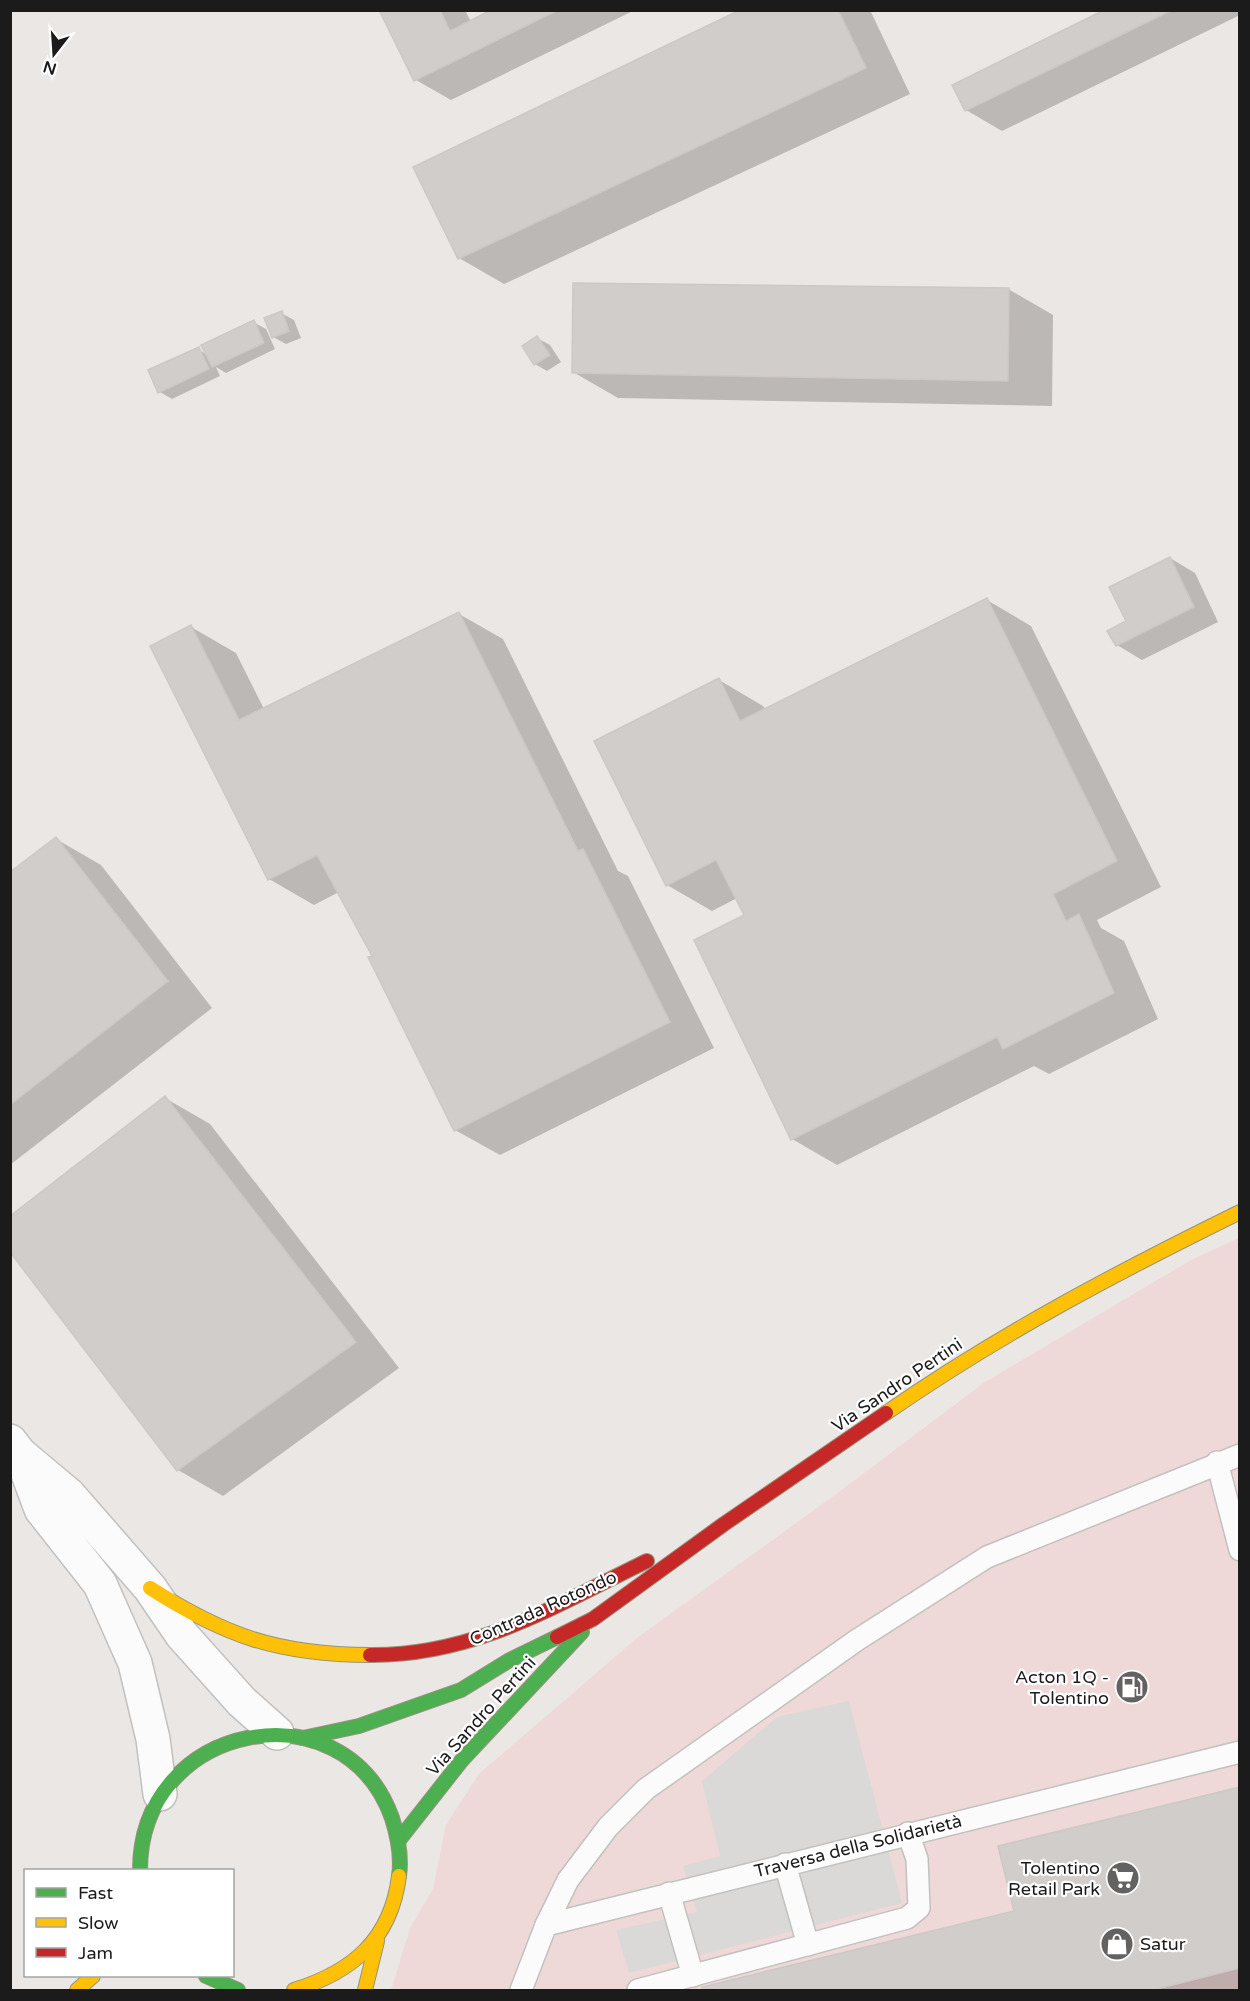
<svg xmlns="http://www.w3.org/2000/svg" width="1250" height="2001" viewBox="0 0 1250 2001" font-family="'Varela Round',sans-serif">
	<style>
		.commercial { fill: #eed9d8 }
		.parking { fill: #dad9d7 }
		.shadow { fill: #0003 }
		.building { fill: #d1cdca; stroke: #cdc8c5; stroke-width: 1.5 }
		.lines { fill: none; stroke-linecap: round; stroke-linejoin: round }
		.lane-casing { stroke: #c2c1c0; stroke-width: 24 }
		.street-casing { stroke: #c2c1c0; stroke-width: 36 }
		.fast-casing { stroke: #95937c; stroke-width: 16 }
		.slow-casing { stroke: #95937c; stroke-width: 16 }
		.jam-casing { stroke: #95937c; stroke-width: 16 }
		.lane { stroke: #fcfbfb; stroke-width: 21 }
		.street { stroke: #fcfbfb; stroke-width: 33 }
		.fast { stroke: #4caf50; stroke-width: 14 }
		.slow { stroke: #ffc107; stroke-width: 14 }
		.jam { stroke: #c62828; stroke-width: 14 }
		.labels { text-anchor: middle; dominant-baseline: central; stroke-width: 4.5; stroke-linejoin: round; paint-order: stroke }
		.street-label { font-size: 18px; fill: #1b1b1b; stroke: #fff }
		.poi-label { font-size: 18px; fill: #1b1b1b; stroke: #fff; text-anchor: end }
	</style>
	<rect width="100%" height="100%" fill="#eae7e4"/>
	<!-- commercial -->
	<path class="commercial" d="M1239,1238V1990H391L410,1928L433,1889L446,1825L479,1774L637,1638L835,1495L985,1382L1191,1260Z"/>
	<!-- parking -->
	<path class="parking" d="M849,1701L902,1903L629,1973L616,1930L697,1912L683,1866L720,1856L702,1781L777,1717Z"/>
	<!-- shadow -->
	<g class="shadow">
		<path d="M381,10H465L471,22L495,10H635L451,100L416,80Z"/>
		<path d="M743,10H870L910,94L504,284L459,258Z"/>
		<path d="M1108,10H1240V15L1002,131L966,110Z"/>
		<path d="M1008,289L1053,315L1052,406L618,398L573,372Z"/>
		<path d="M281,313L294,320L301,338L286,344L273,337Z"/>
		<path d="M253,322L266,329L275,349L226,373L216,367L220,376L172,399L160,392L197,349L208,355Z"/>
		<path d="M537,338L550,345L561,362L547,371L535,364Z"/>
		<path d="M1170,558L1195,573L1218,622L1142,660L1117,645Z"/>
		<path d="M987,600L1031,626L1161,887L1097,920L1101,928L1124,941L1158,1019L1049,1074L1034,1066L837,1165L792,1139L746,916L737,898L712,911L667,885L719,680L763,706L766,710Z"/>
		<path d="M459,614L503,639L618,871L628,876L714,1048L500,1155L455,1130L374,958L339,892L314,905L269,879L191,627L236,653L264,709Z"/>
		<path d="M56,839L101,865L212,1008L10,1165V874Z"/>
		<path d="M165,1098L210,1124L399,1368L223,1496L178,1470L10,1249Z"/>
		<path d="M1240,1789V1990H704L703,1988L1016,1912Z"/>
	</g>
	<!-- building -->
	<g class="building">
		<path d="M379,10H440L450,31L491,10H558L414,81Z"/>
		<path d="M740,10H838L866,68L458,259L413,167Z"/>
		<path d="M1104,10H1172L965,111L952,85Z"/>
		<path d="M573,283L1009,288L1008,381L572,373Z"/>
		<path d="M282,311L289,331L272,338L264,318Z"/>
		<path d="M254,320L264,343L212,367L201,345Z"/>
		<path d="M537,336L550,355L534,365L522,346Z"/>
		<path d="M199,347L209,369L158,393L148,370Z"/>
		<path d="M1170,557L1194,607L1116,646L1107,631L1126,621L1109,587Z"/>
		<path d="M987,598L1117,861L1053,894L1066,921L1079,914L1114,993L1003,1049L997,1037L791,1140L694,940L744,915L716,860L666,886L594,741L719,678L740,721Z"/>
		<path d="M459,612L578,851L583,849L670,1022L454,1131L368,957L372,956L317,855L268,880L150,646L191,625L239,720Z"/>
		<path d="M56,837L168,981L10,1105V872Z"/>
		<path d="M165,1096L356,1342L177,1471L10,1252V1216Z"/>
		<path d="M1240,1787V1968L1153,1990H702V1987L1014,1911L998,1846Z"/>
	</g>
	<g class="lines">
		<!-- lane casing -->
		<g class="lane-casing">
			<g id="lane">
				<path d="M1217,1462L1240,1550"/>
				<path d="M785,1864L808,1945"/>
				<path d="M669,1893L693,1976"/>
				<path d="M546,1925L568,1880L608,1827L646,1789L857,1640L987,1557L1240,1455"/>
				<path d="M521,1990L546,1925L1240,1752"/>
				<path d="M638,1990L907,1918L919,1908L917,1859L908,1833"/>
			</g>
		</g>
		<!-- street casing -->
		<g class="street-casing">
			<g id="street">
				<path d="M10,1441L20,1454L69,1495L150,1588L182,1635L242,1702L277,1733"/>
				<path d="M21,1455L41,1509L100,1584L135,1663L153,1739L160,1794"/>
			</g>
		</g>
		<!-- fast casing -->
		<g class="fast-casing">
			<g id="fast">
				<path d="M303,1738L359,1726L461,1690L508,1661L557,1637"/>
				<path d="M399,1840L462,1760L582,1632"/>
				<path d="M140,1870C140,1722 344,1683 392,1818C398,1837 402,1856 399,1876"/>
				<path d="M206,1976L238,1990"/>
			</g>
		</g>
		<!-- slow casing -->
		<g class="slow-casing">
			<g id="slow">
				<path d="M886,1413C1000,1334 1116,1273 1240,1212"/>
				<path d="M150,1588C225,1636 279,1655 370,1655"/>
				<path d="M77,1990L93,1976"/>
				<path d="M294,1990C352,1972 391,1940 399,1876"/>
				<path d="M365,1990L377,1941"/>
			</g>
		</g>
		<!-- jam casing -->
		<g class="jam-casing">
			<g id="jam">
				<path d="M557,1637L593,1619L724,1524L886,1413"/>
				<path d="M370,1655C475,1656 556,1605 647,1561"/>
			</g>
		</g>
		<!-- lane -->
		<use href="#lane" class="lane"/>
		<!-- street -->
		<use href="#street" class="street"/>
		<!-- fast -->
		<use href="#fast" class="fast"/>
		<!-- slow -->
		<use href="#slow" class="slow"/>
		<!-- jam -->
		<use href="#jam" class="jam"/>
	</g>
	<!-- icons -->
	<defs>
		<g id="fuel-disc" transform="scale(1.725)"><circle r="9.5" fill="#636261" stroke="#fff"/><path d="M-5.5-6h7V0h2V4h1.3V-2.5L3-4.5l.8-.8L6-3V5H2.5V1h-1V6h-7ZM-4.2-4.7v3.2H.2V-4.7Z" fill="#fff"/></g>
		<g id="supermarket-disc" transform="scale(1.725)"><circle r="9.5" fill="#636261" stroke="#fff"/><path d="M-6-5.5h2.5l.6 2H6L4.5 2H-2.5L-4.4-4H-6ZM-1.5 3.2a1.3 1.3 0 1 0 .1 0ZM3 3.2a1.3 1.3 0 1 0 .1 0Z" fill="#fff"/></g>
		<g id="shop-disc" transform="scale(1.725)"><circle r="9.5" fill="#636261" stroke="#fff"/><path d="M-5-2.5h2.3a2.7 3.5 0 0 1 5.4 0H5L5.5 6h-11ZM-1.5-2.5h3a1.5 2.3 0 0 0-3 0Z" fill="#fff"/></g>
	</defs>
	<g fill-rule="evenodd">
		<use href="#fuel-disc" x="1132" y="1687"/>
		<use href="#supermarket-disc" x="1123" y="1878"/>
		<use href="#shop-disc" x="1117" y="1944"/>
	</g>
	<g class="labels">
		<!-- street labels -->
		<g class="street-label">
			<text transform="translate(897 1385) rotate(-34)">Via Sandro Pertini</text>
			<text transform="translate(543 1608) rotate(-24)">Contrada Rotondo</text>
			<text transform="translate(481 1716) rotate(-48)">Via Sandro Pertini</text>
			<text transform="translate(858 1846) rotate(-14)">Traversa della Solidarietà</text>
		</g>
		<!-- poi labels -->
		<g class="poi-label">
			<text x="1109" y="1677">Acton 1Q -<tspan x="1109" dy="21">Tolentino</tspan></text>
			<text x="1100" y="1868">Tolentino<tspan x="1100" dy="21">Retail Park</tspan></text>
			<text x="1140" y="1944" text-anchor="start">Satur</text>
		</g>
	</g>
	<!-- border -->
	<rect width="1250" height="2001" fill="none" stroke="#1b1b1b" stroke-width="24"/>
	<!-- legend -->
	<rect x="24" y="1869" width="210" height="108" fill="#ffffff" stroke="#a4a4a4" stroke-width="1.5"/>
	<rect x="36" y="1888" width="30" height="9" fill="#4caf50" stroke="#a4a4a4" stroke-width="1.5"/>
	<text x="78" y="1899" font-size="18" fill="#1b1b1b">Fast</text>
	<rect x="36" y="1918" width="30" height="9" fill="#ffc107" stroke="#a4a4a4" stroke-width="1.5"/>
	<text x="78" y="1929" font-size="18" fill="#1b1b1b">Slow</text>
	<rect x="36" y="1948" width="30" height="9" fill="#c62828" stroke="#a4a4a4" stroke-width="1.5"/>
	<text x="78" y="1959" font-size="18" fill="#1b1b1b">Jam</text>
	<!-- north arrow -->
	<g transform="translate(54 54) rotate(197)" stroke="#ffffff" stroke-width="4.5" paint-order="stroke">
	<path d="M0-4.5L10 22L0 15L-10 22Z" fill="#1b1b1b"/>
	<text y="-9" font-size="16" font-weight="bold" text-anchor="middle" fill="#1b1b1b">N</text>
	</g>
</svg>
